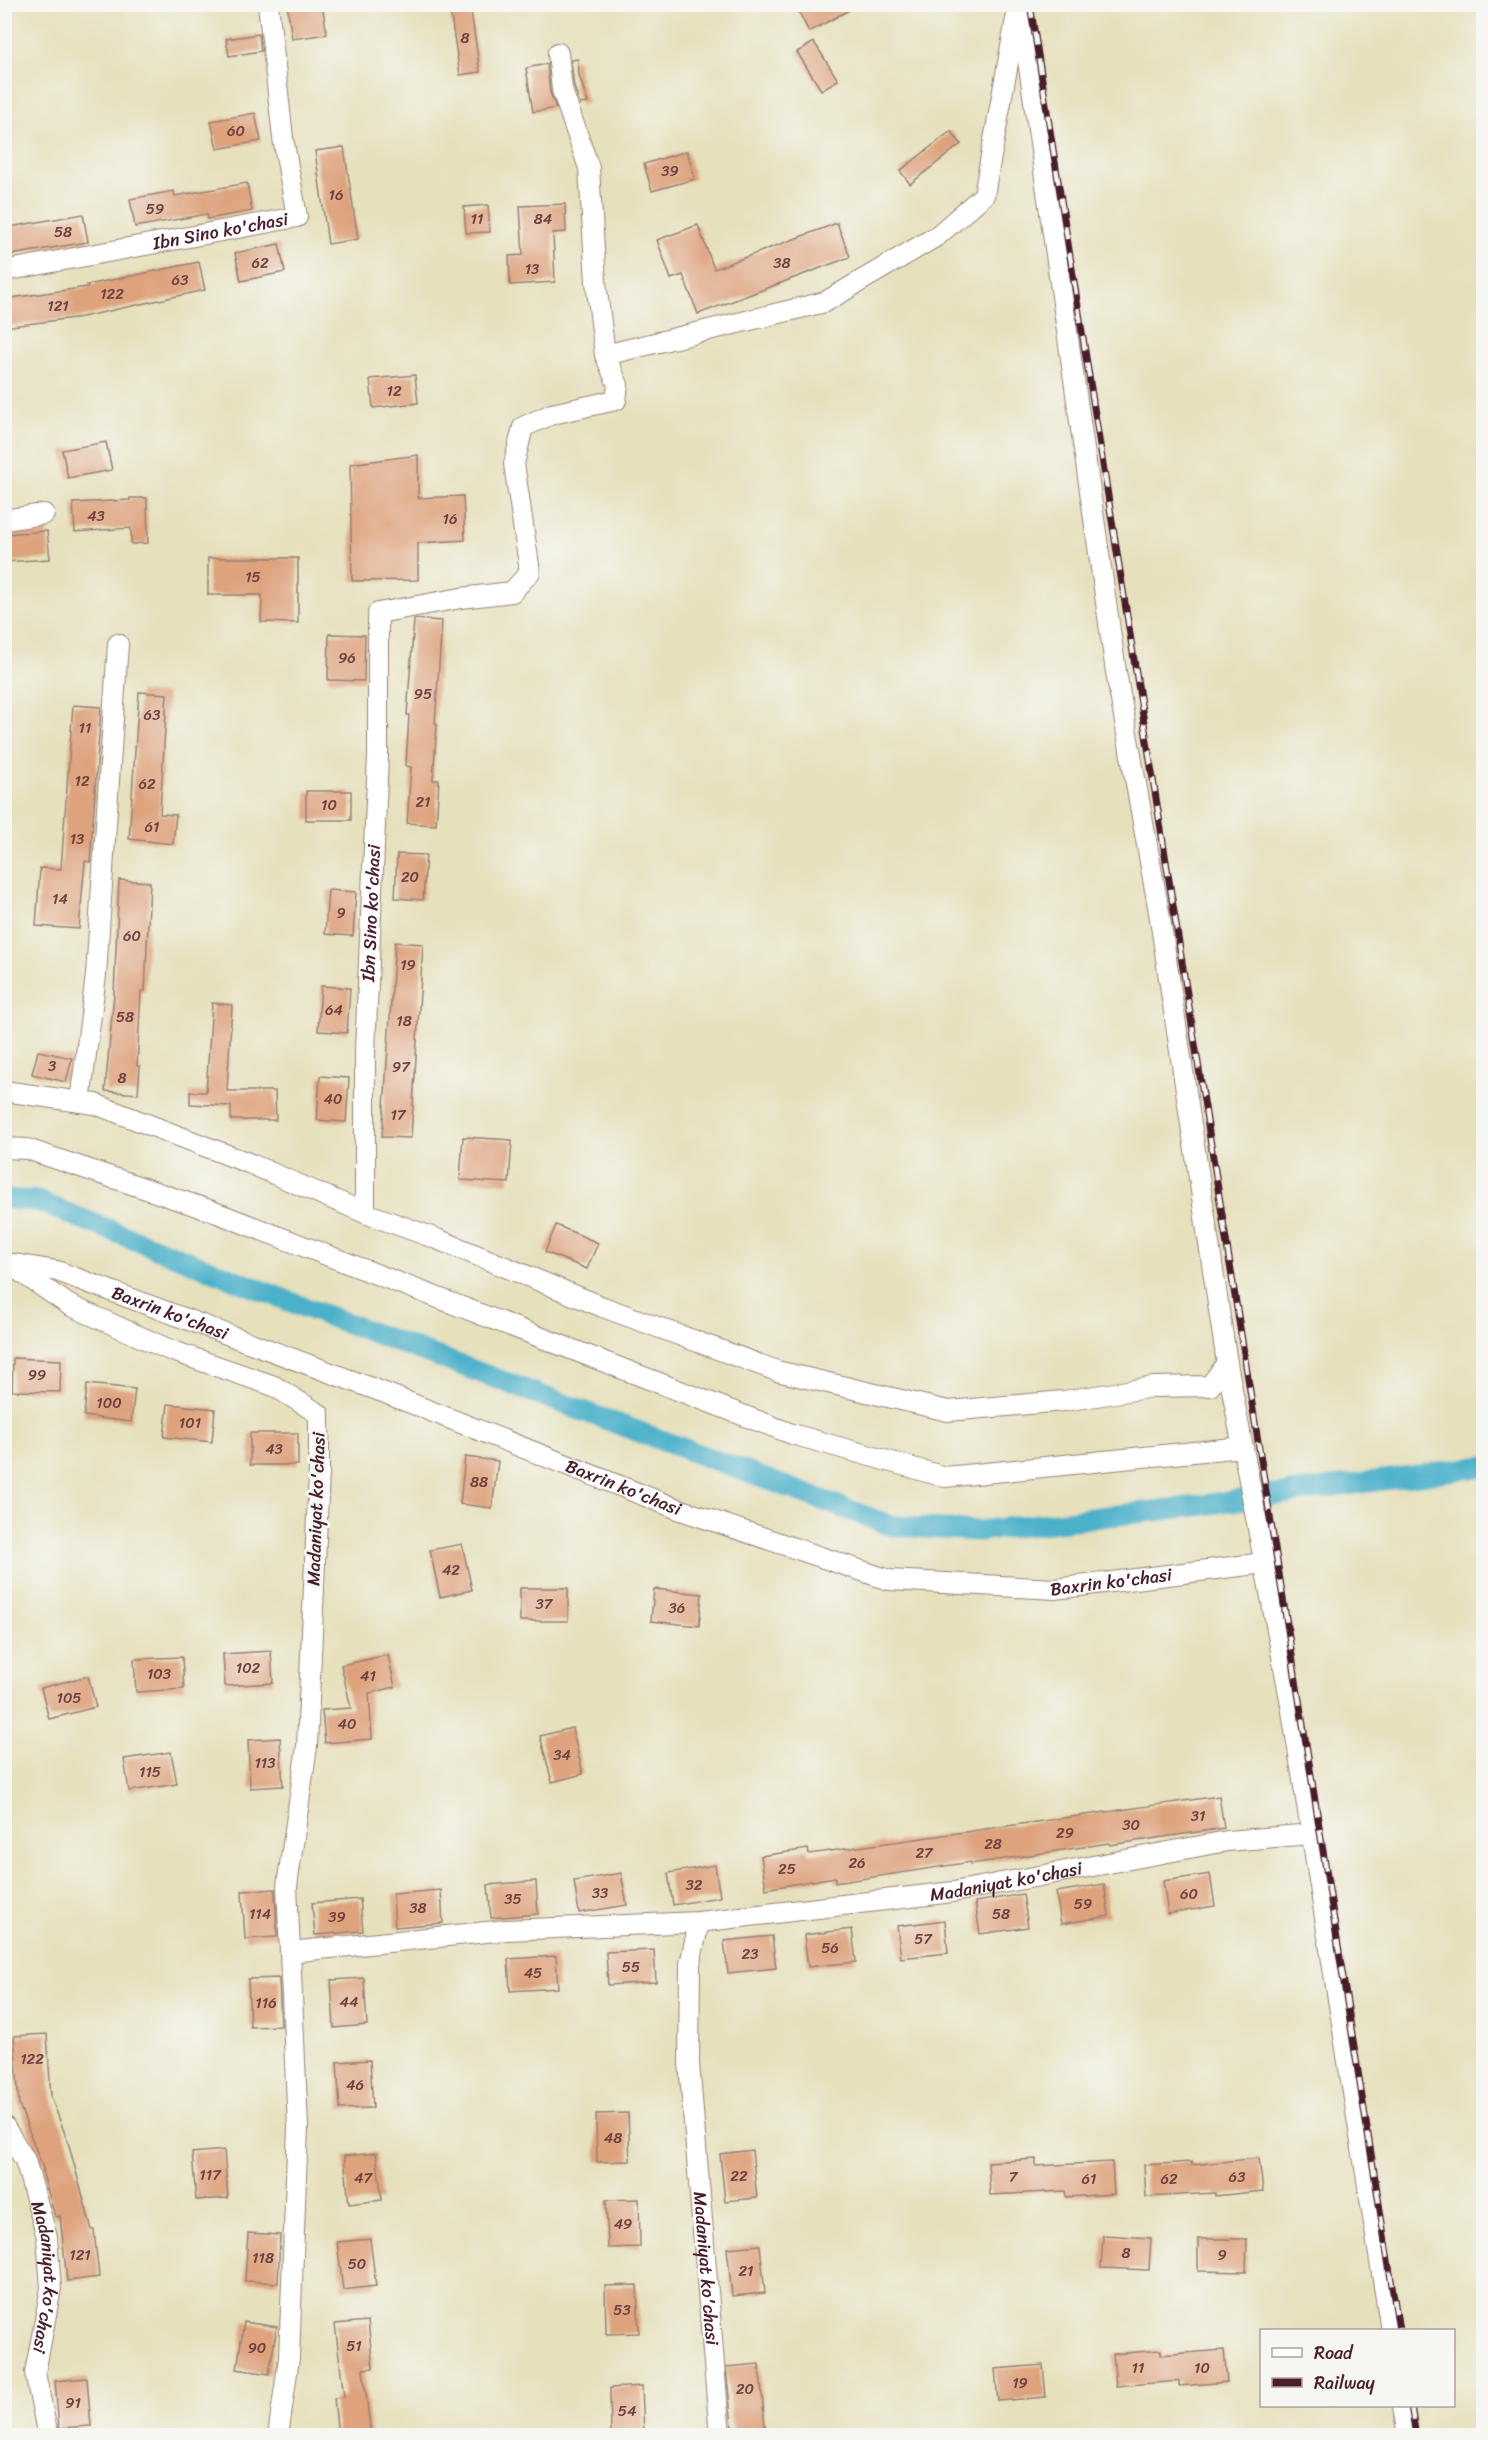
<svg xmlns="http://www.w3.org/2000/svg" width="1488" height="2440" viewBox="0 0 1488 2440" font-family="Sriracha,sans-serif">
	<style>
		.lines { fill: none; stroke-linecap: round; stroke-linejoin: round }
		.canal { stroke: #4bb0ca; stroke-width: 21 }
		.building { fill: #dea27d }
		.minor-casing { stroke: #988074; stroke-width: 22 }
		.minor { stroke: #fff; stroke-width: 20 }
		.rail-casing { stroke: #4a1f2b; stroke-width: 7 }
		.rail { stroke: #f6f6f2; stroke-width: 4.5; stroke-dasharray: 14; stroke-linecap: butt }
		.labels { text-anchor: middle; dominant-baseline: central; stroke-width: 6; stroke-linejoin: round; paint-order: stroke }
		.number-label { font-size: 15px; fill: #6f4040 }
		.street-label { font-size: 18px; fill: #4a1f2b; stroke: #f6f6f2 }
	</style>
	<rect width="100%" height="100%" fill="#f6f6f2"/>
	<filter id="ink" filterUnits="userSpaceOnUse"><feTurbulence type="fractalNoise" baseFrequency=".0167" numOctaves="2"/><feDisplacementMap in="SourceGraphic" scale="12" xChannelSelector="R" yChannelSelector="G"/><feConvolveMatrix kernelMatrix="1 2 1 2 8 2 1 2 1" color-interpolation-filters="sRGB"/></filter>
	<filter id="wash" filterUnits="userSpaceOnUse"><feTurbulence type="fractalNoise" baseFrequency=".008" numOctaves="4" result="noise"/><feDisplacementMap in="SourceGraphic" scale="24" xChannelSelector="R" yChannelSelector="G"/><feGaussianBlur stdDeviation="1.35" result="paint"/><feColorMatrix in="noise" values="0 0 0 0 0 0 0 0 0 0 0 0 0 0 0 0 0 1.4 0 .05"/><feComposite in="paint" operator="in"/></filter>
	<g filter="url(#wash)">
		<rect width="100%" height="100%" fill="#e6e0bc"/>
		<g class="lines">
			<!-- canal -->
			<path class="canal" d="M4,1199L37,1201L301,1306L892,1526L978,1531L1188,1507L1484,1466"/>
		</g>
		<g id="blocks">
			<!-- building -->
			<g class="building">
				<path d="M287,4H322L327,34L292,39Z"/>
				<path d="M449,4H470L480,72L460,75Z"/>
				<path d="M795,4H860L809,32Z"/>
				<path d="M259,34L261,51L229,56L226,39Z"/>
				<path d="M814,42L838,80L821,90L797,52Z"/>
				<path d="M578,59L579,75L588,103L580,104L574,87L571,60Z"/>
				<path d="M547,64L550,92L556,108L533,112L526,68Z"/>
				<path d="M255,113L261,141L217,149L211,121Z"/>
				<path d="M951,131L961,144L910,184L900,171Z"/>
				<path d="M344,147L358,239L328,244L315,151Z"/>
				<path d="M687,151L695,179L652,191L644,164Z"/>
				<path d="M247,183L252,211L208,219L207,214L135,227L130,199L174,191L175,196Z"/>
				<path d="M565,204L566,232L553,233L555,282L510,285L509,256L523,255L520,206Z"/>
				<path d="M488,205L490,232L466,233L464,207Z"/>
				<path d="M83,214L88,242L4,256V228Z"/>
				<path d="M837,223L850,257L698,314L683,275L671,279L657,240L698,225L714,269Z"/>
				<path d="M279,244L285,272L241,281L235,253Z"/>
				<path d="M199,262L205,290L82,317L4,327V299L88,287L87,285Z"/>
				<path d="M415,375L418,403L373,408L370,379Z"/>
				<path d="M106,442L112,470L68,478L62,450Z"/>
				<path d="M418,455V498L463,496L465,540L418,543V580L352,581L350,464Z"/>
				<path d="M130,498H147L148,543L131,544V528L75,532L73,503L130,500Z"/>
				<path d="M47,531L50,559L4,562V534Z"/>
				<path d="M208,558H298V623L261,622L262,595H208Z"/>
				<path d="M414,619L442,621L435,723L437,724L433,780H439L436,825L407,823L411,767L406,766L409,715H407Z"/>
				<path d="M329,634L365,635L364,681L328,680Z"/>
				<path d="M139,692L167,694L160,814L176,815L173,844L129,839Z"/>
				<path d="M73,705L101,707L90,862L85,861L79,929L36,926L40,868L61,869Z"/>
				<rect x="306" y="791" width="45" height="29"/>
				<path d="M397,854L426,855L423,900L395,898Z"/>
				<path d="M119,880L150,882L145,991H141L137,1066H140L138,1094L105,1091L114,994Z"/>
				<path d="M328,890L356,892L353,936L325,934Z"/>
				<path d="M395,942L423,944L411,1138L382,1137Z"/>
				<path d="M321,986L350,988L347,1033L318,1031Z"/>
				<path d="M212,1003L232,1005L227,1091H275L276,1120H231V1106L190,1104V1092H206Z"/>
				<path d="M38,1051L72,1058L66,1082L32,1074Z"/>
				<path d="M320,1076L349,1078L346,1122L317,1120Z"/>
				<path d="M463,1137L512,1140L509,1183L460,1180Z"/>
				<path d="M556,1225L598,1243L587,1269L545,1252Z"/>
				<path d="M13,1358L61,1360L60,1392L12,1391Z"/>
				<path d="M87,1384L135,1389L131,1422L84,1416Z"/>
				<path d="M168,1404L215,1409L212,1442L164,1437Z"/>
				<rect x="250" y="1433" width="48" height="32"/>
				<path d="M465,1457L498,1461L492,1508L460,1504Z"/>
				<path d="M462,1544L472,1590L440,1597L430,1550Z"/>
				<rect x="520" y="1588" width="48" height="33"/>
				<path d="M654,1589L702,1594L699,1626L651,1621Z"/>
				<path d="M271,1651L273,1683L225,1686L223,1654Z"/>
				<path d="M388,1655L395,1687L369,1693L372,1739L325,1743L322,1710L351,1708L341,1665Z"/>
				<path d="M182,1657L184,1689L136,1692L134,1659Z"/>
				<path d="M88,1676L96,1707L49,1719L41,1688Z"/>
				<path d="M572,1728L583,1774L552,1782L540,1736Z"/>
				<path d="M280,1738L283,1786L250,1788L248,1740Z"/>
				<path d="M171,1752L177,1784L129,1791L124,1759Z"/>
				<path d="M1219,1796L1224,1828L1110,1845L1109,1843L971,1864V1862L835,1883V1877L766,1889L761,1856L808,1849L809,1854Z"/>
				<path d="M715,1865L720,1897L673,1905L668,1873Z"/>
				<path d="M621,1873L627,1905L579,1913L574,1881Z"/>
				<path d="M1210,1874L1215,1906L1168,1914L1163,1881Z"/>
				<path d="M536,1881L538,1914L491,1918L488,1885Z"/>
				<path d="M1104,1884L1109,1916L1061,1924L1056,1892Z"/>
				<path d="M275,1889L277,1937L245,1939L242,1891Z"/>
				<path d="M441,1890L443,1923L395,1927L393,1894Z"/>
				<path d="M1023,1894L1028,1927L980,1934L975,1902Z"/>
				<path d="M360,1899L363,1931L315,1935L312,1903Z"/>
				<path d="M945,1920L948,1953L901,1958L897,1926Z"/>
				<path d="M852,1929L856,1962L808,1967L804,1935Z"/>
				<path d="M772,1936L776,1968L728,1973L724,1941Z"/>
				<path d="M654,1950L656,1982L608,1985L606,1952Z"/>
				<path d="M556,1956L558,1988L510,1991L508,1959Z"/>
				<path d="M279,1978L281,2026L250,2027L248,1979Z"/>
				<path d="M364,1978L367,2025L334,2028L331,1980Z"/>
				<path d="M47,2034L51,2097L68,2142L92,2230H94L99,2277L67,2281L60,2216L55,2217L42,2171H44L19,2104L14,2036Z"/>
				<path d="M370,2060L373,2108L340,2109L337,2062Z"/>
				<path d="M628,2113L630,2161L597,2162L596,2114Z"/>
				<path d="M224,2150L228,2198L196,2200L192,2153Z"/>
				<path d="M752,2150L757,2198L725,2201L720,2154Z"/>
				<path d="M376,2153L382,2200L349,2204L344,2156Z"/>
				<path d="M1259,2158L1263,2191L1215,2196V2193L1146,2197L1144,2165L1192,2162V2165Z"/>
				<path d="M1036,2159V2166L1112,2162L1114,2194L1066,2197L1065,2191L990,2195L988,2162Z"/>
				<path d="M639,2199L640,2247L608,2248L606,2200Z"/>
				<path d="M248,2233L280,2235L278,2283L245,2281Z"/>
				<path d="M1103,2235L1151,2238L1149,2270L1101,2268Z"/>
				<path d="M370,2239L376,2286L343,2290L337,2242Z"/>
				<path d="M1198,2239H1247L1246,2272L1198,2271Z"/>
				<path d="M760,2245L765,2293L732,2296L727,2248Z"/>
				<path d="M637,2285L639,2333L606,2334L605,2286Z"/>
				<path d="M368,2321L373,2368L363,2369L371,2436H338L334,2398L344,2397L335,2324Z"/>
				<path d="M244,2322L277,2327L269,2374L237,2369Z"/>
				<path d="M1161,2350V2355L1224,2350L1227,2382L1179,2386V2381L1116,2386L1113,2354Z"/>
				<path d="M759,2364L766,2436H733L726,2367Z"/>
				<path d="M1043,2365L1046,2397L998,2401L995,2369Z"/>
				<path d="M87,2378L91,2426L59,2428L55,2381Z"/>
				<path d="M642,2386L644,2434L611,2435L610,2388Z"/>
			</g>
		</g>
	</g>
	<g filter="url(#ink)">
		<use href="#blocks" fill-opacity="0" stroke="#988074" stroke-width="1.5"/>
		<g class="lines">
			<!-- minor casing -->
			<g class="minor-casing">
				<g id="minor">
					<path d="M1020,4L1116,672L1159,912L1227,1363L1290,1699L1391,2330"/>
					<path id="s1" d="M4,271L297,217L283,138L268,4"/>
					<path d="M605,355L825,302L937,236L984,195L1016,19"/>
					<path d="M4,520L44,514"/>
					<path d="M4,1091L95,1104L251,1164L365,1213L437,1239L603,1307L777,1371L948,1411L1064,1401L1153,1387L1210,1386L1227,1363"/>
					<path d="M80,1102L96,975L118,644"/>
					<path d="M4,1148L27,1149L212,1211L792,1434L945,1477L1243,1447"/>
					<path id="s2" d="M365,1213V1051L378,756V613L461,598L512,592L530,572L514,464L523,427L552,414L616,400L618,385L605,355L596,282L589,168L562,90L558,53"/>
					<path d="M6,1262L69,1305L170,1350L274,1386L319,1414V1472L307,1746L287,1886L298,2127L289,2358L278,2436"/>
					<path id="s3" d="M14,1264L57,1271L385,1393L678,1509L889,1580L1055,1589L1264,1563"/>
					<path id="s4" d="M699,1922L690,1964L689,2063L720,2436"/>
					<path id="s5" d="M290,1952L506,1930L699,1922L953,1892L1227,1841L1312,1834"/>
					<path id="s6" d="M4,2126L25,2160L47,2237L51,2288L35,2373L48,2436"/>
					<path d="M1403,2406L1408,2436"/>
				</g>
			</g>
			<!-- minor -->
			<use href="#minor" class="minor"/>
			<!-- rail casing -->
			<g class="rail-casing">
				<g id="rail">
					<path d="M1030,4L1399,2330"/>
					<path d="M1411,2406L1416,2436"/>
				</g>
			</g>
			<!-- rail -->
			<use href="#rail" class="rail"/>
		</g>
	</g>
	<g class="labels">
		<!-- number labels -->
		<g class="number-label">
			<text x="465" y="38">8</text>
			<text x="236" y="131">60</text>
			<text x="670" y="171">39</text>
			<text x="336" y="195">16</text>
			<text x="155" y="209">59</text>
			<text x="477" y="219">11</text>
			<text x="543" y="219">84</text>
			<text x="63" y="232">58</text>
			<text x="260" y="263">62</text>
			<text x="782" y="263">38</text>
			<text x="532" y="269">13</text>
			<text x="180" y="280">63</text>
			<text x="112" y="294">122</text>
			<text x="58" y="306">121</text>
			<text x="394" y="391">12</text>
			<text x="96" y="516">43</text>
			<text x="450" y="519">16</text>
			<text x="253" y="577">15</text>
			<text x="347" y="658">96</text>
			<text x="423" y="694">95</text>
			<text x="152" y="715">63</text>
			<text x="85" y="728">11</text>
			<text x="82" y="781">12</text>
			<text x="147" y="784">62</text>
			<text x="423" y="802">21</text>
			<text x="329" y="805">10</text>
			<text x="152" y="827">61</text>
			<text x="77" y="839">13</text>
			<text x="410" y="877">20</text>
			<text x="60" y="899">14</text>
			<text x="341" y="913">9</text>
			<text x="132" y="936">60</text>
			<text x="408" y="965">19</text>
			<text x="334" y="1010">64</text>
			<text x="125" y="1017">58</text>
			<text x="404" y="1021">18</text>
			<text x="52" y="1066">3</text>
			<text x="401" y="1067">97</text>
			<text x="122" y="1078">8</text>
			<text x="333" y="1099">40</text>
			<text x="398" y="1115">17</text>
			<text x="37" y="1375">99</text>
			<text x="109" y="1403">100</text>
			<text x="190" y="1423">101</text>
			<text x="274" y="1449">43</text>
			<text x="479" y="1482">88</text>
			<text x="451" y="1570">42</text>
			<text x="544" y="1604">37</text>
			<text x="677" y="1608">36</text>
			<text x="248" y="1668">102</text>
			<text x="159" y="1674">103</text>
			<text x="368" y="1676">41</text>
			<text x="69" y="1698">105</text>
			<text x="347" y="1724">40</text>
			<text x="562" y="1755">34</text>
			<text x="265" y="1763">113</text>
			<text x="150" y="1772">115</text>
			<text x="1198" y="1816">31</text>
			<text x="1131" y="1825">30</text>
			<text x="1065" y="1833">29</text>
			<text x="993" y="1844">28</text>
			<text x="924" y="1853">27</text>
			<text x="857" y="1863">26</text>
			<text x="787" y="1869">25</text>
			<text x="694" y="1885">32</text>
			<text x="600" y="1893">33</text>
			<text x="1189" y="1894">60</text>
			<text x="513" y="1899">35</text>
			<text x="1083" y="1904">59</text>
			<text x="418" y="1908">38</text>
			<text x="260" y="1914">114</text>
			<text x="1001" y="1914">58</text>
			<text x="337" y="1917">39</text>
			<text x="923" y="1939">57</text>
			<text x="830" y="1948">56</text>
			<text x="750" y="1954">23</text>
			<text x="631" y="1967">55</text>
			<text x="533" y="1973">45</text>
			<text x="349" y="2002">44</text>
			<text x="266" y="2003">116</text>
			<text x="32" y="2059">122</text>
			<text x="355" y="2085">46</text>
			<text x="613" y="2138">48</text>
			<text x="210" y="2175">117</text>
			<text x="739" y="2176">22</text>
			<text x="1013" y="2177">7</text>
			<text x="1237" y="2177">63</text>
			<text x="363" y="2178">47</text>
			<text x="1089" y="2179">61</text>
			<text x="1169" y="2179">62</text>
			<text x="623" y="2224">49</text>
			<text x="1126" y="2253">8</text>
			<text x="80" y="2255">121</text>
			<text x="1222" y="2255">9</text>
			<text x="263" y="2258">118</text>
			<text x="357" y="2264">50</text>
			<text x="746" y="2271">21</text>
			<text x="622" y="2310">53</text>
			<text x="354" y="2346">51</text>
			<text x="257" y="2348">90</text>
			<text x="1138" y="2368">11</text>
			<text x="1202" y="2368">10</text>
			<text x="1020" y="2383">19</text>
			<text x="745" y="2389">20</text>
			<text x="73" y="2403">91</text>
			<text x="627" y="2411">54</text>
		</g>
		<!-- street labels -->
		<g class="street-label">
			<text stroke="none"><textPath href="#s1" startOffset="220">Ibn Sino ko'chasi</textPath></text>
			<text stroke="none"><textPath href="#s2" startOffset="300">Ibn Sino ko'chasi</textPath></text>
			<text stroke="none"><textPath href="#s3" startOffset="164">Baxrin ko'chasi</textPath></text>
			<text stroke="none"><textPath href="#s3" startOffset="650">Baxrin ko'chasi</textPath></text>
			<text transform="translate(316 1509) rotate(-88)">Madaniyat ko'chasi</text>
			<text stroke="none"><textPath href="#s3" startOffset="1154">Baxrin ko'chasi</textPath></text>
			<text stroke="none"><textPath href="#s5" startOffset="720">Madaniyat ko'chasi</textPath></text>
			<text stroke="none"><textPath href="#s4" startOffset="348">Madaniyat ko'chasi</textPath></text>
			<text stroke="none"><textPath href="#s6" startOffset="160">Madaniyat ko'chasi</textPath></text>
		</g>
	</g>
	<!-- margin -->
	<rect width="1488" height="2440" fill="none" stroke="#f6f6f2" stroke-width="24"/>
	<!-- legend -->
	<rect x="1260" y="2329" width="195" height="78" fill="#f6f6f2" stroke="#b1a0a2" stroke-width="1.5"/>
	<rect x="1272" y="2348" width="30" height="9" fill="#ffffff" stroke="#b1a0a2" stroke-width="1.5"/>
	<text x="1314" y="2359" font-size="18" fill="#4a1f2b">Road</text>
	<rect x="1272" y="2378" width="30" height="9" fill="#4a1f2b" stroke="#b1a0a2" stroke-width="1.5"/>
	<text x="1314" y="2389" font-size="18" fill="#4a1f2b">Railway</text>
</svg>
